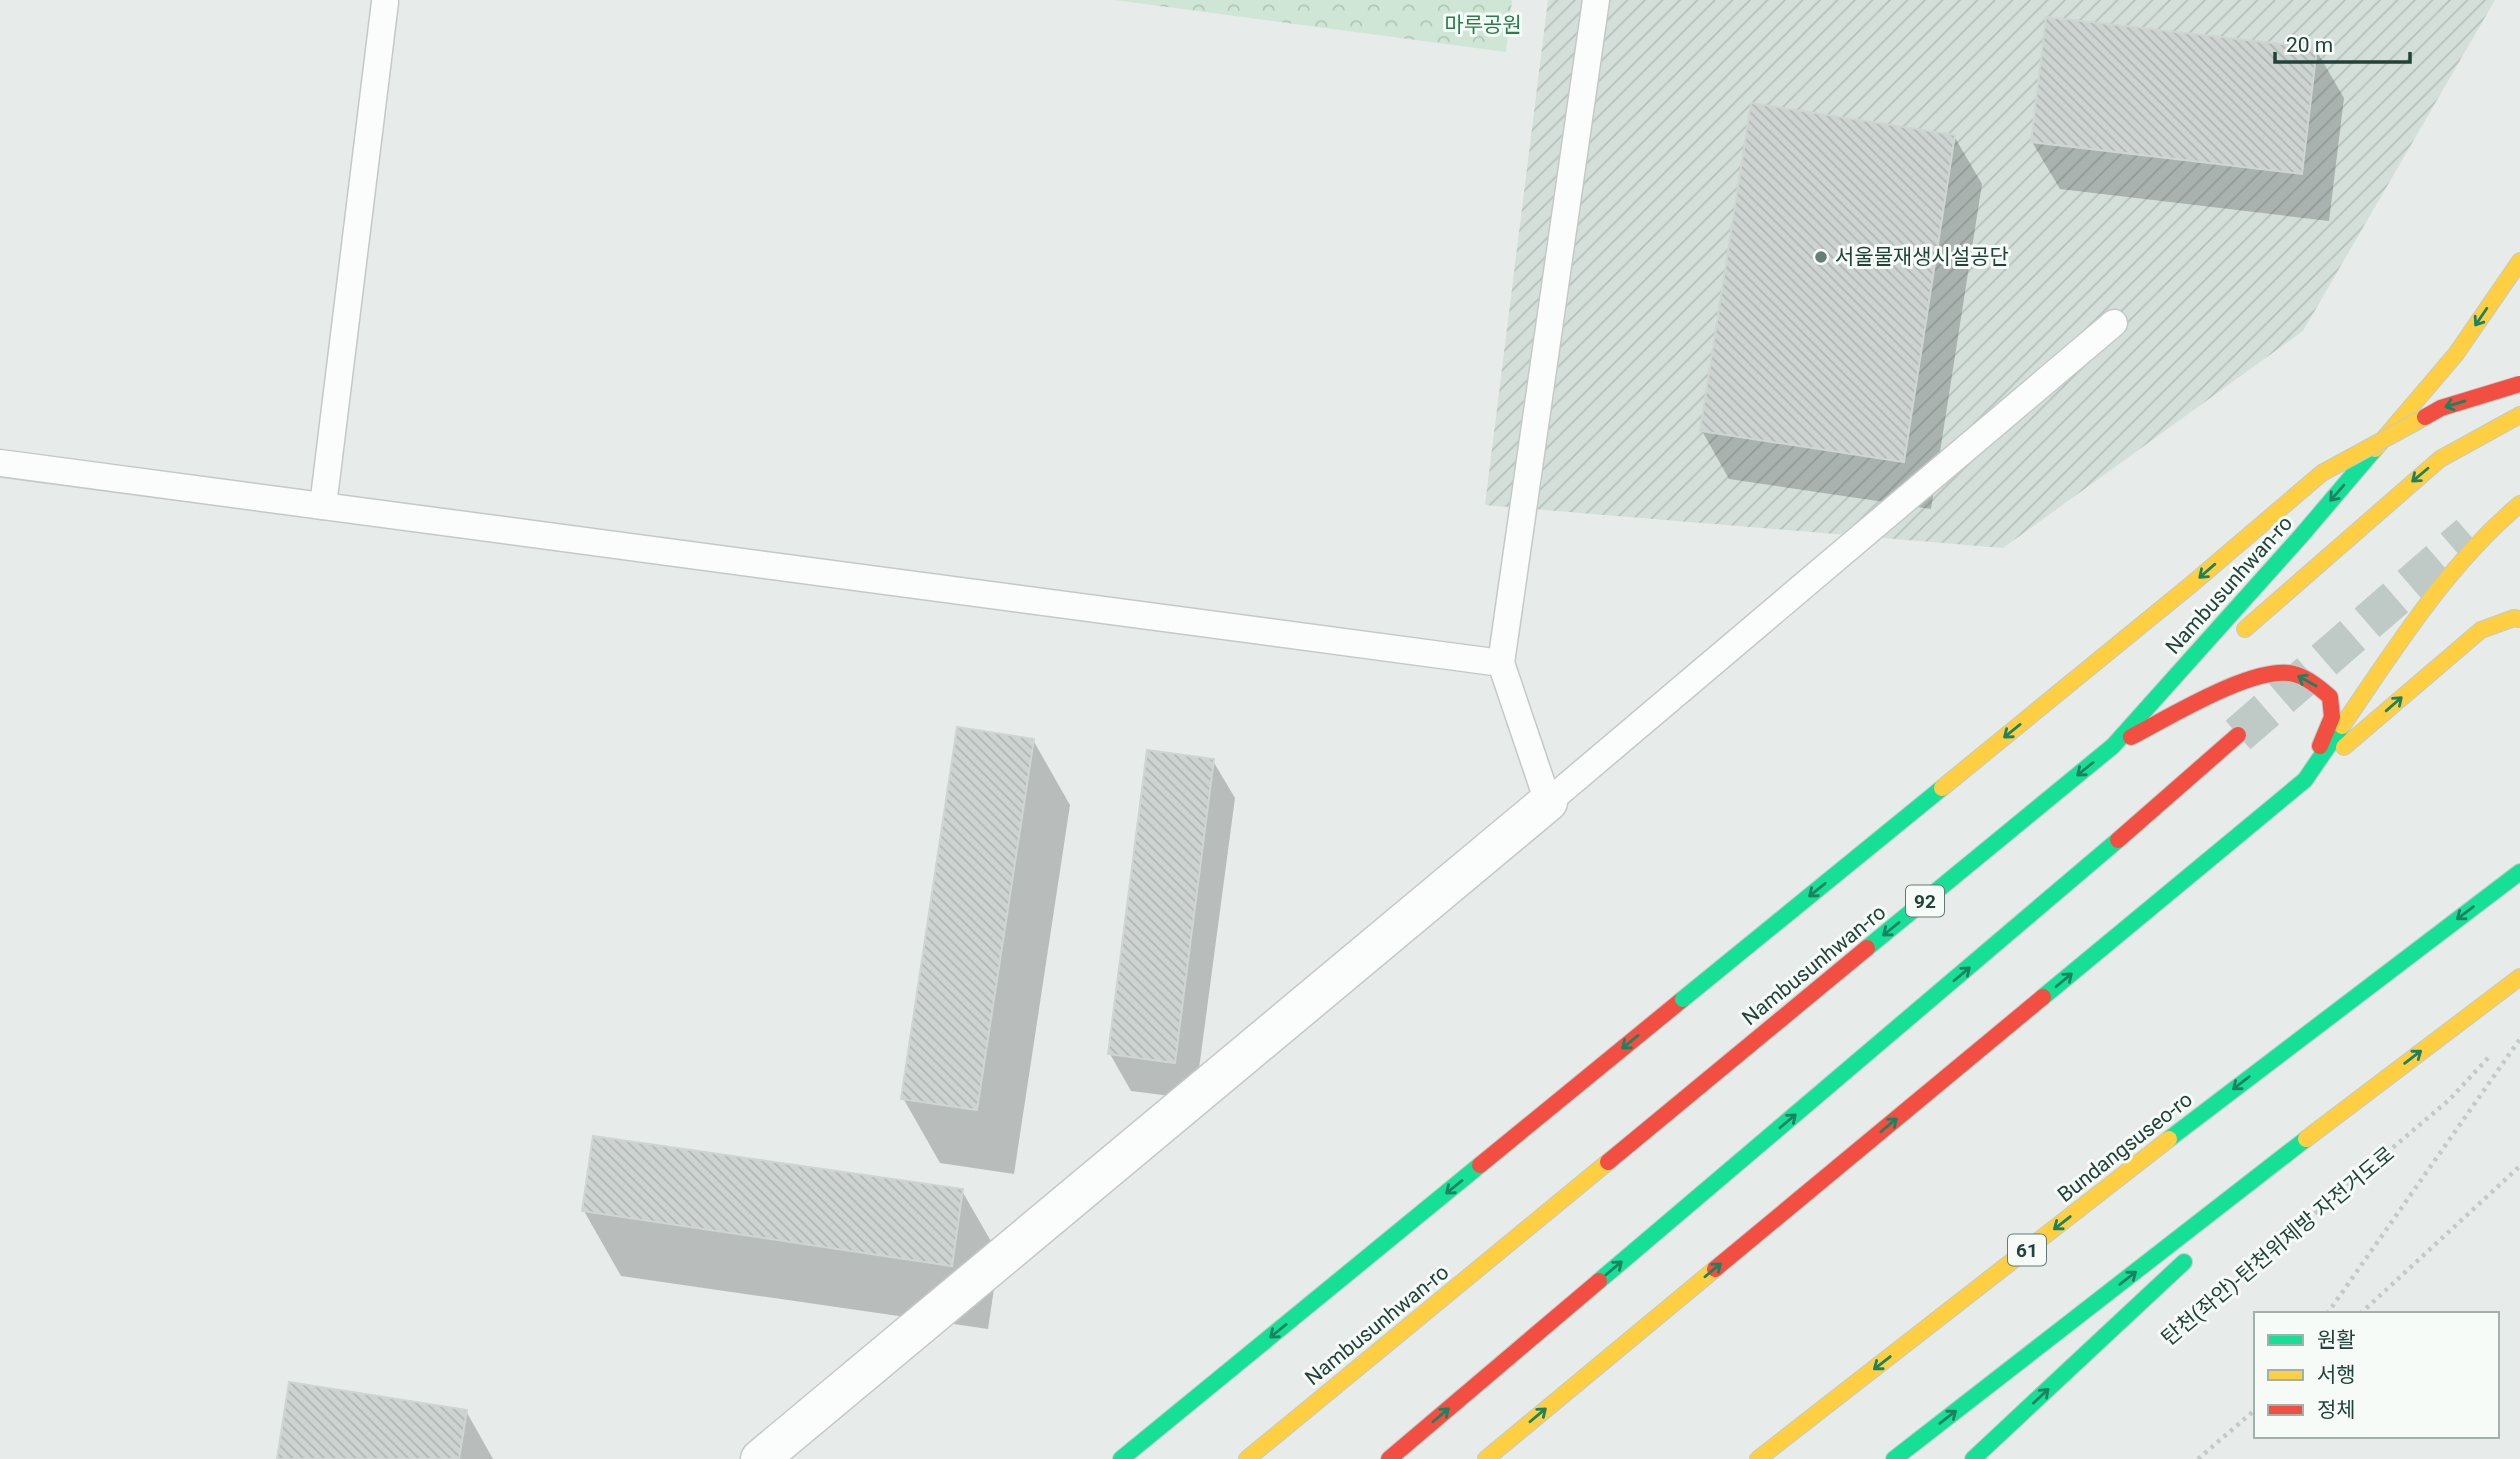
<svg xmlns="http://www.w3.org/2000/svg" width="2520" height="1459" font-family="Roboto,'Noto Sans KR',sans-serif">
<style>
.industrial{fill:url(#industrial-furrows)}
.park{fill:url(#park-crowns)}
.shadow{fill:#0003}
.building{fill:url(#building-back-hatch);stroke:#cfd5d3;stroke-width:2}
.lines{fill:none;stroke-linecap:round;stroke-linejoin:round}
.primary-tunnel{stroke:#bfcac7;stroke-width:38;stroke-dasharray:38 19;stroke-linecap:butt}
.lane-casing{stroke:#c4c9c7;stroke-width:29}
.street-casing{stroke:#c4c9c7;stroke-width:41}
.fast-casing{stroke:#c1cbc9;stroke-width:18}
.slow-casing{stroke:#c1cbc9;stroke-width:18}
.jam-casing{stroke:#c1cbc9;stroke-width:18}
.path{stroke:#c2cbc9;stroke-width:4.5;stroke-dasharray:3.5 5;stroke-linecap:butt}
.lane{stroke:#fbfcfc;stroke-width:26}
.street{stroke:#fbfcfc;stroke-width:38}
.fast{stroke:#16e098;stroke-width:16}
.slow{stroke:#ffcf43;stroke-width:16}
.jam{stroke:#f24e42;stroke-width:16}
.fast-bridge-casing{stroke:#c1cbc9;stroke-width:18;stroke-linecap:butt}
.slow-bridge-casing{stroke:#c1cbc9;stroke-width:18;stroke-linecap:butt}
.jam-bridge-casing{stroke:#c1cbc9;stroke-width:18;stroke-linecap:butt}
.fast-bridge{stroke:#16e098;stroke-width:16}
.slow-bridge{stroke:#ffcf43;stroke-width:16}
.jam-bridge{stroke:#f24e42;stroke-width:16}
.oneway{stroke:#1d8260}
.poi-dot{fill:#667e78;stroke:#f6fbf8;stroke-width:2.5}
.labels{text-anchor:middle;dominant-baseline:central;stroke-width:6;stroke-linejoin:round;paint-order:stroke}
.shield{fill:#f6fbf8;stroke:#617a73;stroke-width:2}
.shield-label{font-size:19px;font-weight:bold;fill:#21433a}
.park-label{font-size:21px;fill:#287e4a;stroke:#f6fbf8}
.poi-label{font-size:21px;fill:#21433a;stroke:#f6fbf8;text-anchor:start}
.street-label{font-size:21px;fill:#21433a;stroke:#f6fbf8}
</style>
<defs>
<pattern id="industrial-furrows" width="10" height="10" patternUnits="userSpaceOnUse" patternTransform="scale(1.75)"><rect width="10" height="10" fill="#d4dfda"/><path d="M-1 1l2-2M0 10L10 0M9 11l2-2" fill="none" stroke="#b6c1bc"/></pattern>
<pattern id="park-crowns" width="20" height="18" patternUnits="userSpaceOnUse" patternTransform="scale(1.75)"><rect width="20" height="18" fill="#cfe6d6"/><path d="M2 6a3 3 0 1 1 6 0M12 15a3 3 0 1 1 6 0" fill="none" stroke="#b1c6b8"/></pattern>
<pattern id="building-back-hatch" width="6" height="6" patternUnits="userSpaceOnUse" patternTransform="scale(1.75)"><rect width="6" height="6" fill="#cdd3d1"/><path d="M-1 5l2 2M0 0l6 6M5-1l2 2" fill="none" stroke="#b0b6b4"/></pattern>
</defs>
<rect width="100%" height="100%" fill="#e7ecea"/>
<polygon class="industrial" points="1548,0 2495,0 2303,331 2003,548 1485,505"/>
<polygon class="park" points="1114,0 1512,0 1506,52"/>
<g class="shadow">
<polygon points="2316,50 2344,98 2329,221 2060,189 2032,142"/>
<polygon points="1954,136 1982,184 1931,509 1729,479 1702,431"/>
<polygon points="1033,740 1070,805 1014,1174 940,1163 903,1098"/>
<polygon points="1213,761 1235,798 1195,1099 1131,1091 1110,1054"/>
<polygon points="962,1191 999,1255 988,1329 621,1276 584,1211"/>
<polygon points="466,1411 493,1459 279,1459"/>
</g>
<g class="building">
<polygon points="2046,17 2317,48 2302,174 2031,142"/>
<polygon points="1751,103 1955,135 1904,462 1700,431"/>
<polygon points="957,727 1034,739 977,1110 901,1099"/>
<polygon points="1147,750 1214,759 1175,1063 1108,1054"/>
<polygon points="593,1136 963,1189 952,1266 582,1211"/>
<polygon points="289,1382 467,1410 459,1459 277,1459"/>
</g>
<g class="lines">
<polyline class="primary-tunnel" points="2238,735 2469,534"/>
<defs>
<g id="lane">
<polyline points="0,463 1501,663 1596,0"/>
<polyline points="323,506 385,2"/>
<polyline points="1501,663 1548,802 2114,323"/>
</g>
<polyline id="street" points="760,1459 1548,802"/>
<g id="fast">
<polyline points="1867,948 2113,746 2301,536 2375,449"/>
<polyline points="2043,997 2305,780 2342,726"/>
<polyline points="2169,1139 2520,872"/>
<polyline points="1599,1281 2118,840"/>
<polyline points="1121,1459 1480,1165"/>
<polyline points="1894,1459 2306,1139"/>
<polyline points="1973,1459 2184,1262"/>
</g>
<g id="slow">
<polyline points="2375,449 2456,354 2520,261"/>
<polyline points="2245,629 2440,459 2520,415"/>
<path d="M2342 726C2395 649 2447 565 2520 504"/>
<polyline points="2344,747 2481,630 2514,618 2520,619"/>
<polyline points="2306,1139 2520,977"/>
<polyline points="1247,1459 1608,1162"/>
<polyline points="1486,1459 1715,1269"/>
<polyline points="1758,1459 2169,1139"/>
</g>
<g id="jam">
<path d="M2131 737C2168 718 2255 664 2294 674 2307 677 2320 688 2330 697L2332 717 2320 746"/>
<polyline points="2118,840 2238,735"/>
<polyline points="1608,1162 1867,948"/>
<polyline points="1480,1165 1683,999"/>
<polyline points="1715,1269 2043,997"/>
<polyline points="1389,1459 1599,1281"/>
</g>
</defs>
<use href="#lane" class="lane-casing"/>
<use href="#street" class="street-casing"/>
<use href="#fast" class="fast-casing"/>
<use href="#slow" class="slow-casing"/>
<use href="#jam" class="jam-casing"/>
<g class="path">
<polyline points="2327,1314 2520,1039"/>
<polyline points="2360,1314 2520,1166"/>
<polyline points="2179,1329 2449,1100 2488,1058"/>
<polyline points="2198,1459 2256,1409"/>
</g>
<use href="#lane" class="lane"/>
<use href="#street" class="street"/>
<use href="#fast" class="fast"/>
<use href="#slow" class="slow"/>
<use href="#jam" class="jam"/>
<defs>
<polyline id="fast-bridge" points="1683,999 1942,788"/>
<polyline id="slow-bridge" points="1942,788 2193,583 2322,473 2425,417"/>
<polyline id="jam-bridge" points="2425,417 2441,408 2520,384"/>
</defs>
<use href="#fast-bridge" class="fast-bridge-casing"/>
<use href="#slow-bridge" class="slow-bridge-casing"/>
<use href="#jam-bridge" class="jam-bridge-casing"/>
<use href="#fast-bridge" class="fast-bridge"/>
<use href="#slow-bridge" class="slow-bridge"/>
<use href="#jam-bridge" class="jam-bridge"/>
</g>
<defs><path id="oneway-shaft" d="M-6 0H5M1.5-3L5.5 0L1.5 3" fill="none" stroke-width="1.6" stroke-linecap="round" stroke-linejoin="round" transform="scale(1.75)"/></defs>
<g class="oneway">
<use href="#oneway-shaft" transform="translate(2481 317) rotate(124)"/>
<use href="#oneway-shaft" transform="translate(2455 404) rotate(163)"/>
<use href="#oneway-shaft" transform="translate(2420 475) rotate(140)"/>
<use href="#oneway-shaft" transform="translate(2337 493) rotate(131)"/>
<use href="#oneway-shaft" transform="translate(2207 571) rotate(139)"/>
<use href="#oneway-shaft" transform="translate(2307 681) rotate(-151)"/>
<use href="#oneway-shaft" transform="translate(2394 704) rotate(-41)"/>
<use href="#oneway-shaft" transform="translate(2012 731) rotate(141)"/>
<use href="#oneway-shaft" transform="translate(2085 769) rotate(141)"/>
<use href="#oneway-shaft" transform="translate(1817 890) rotate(141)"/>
<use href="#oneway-shaft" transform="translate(2465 913) rotate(143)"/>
<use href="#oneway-shaft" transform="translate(1891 929) rotate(141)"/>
<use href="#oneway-shaft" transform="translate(1962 974) rotate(-40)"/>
<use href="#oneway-shaft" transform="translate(2064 980) rotate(-40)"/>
<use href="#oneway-shaft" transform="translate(1630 1042) rotate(141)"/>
<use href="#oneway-shaft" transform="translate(2413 1057) rotate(-37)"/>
<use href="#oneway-shaft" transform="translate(2241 1083) rotate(142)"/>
<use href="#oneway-shaft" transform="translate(1788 1121) rotate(-40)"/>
<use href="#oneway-shaft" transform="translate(1889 1125) rotate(-40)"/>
<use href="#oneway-shaft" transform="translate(1454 1187) rotate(141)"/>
<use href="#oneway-shaft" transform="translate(2062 1223) rotate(142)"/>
<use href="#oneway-shaft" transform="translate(1614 1268) rotate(-40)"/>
<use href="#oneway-shaft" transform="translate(1713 1270) rotate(-40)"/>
<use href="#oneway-shaft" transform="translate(2128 1278) rotate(-38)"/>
<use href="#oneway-shaft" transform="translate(1278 1331) rotate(141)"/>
<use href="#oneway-shaft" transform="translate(1882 1363) rotate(142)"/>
<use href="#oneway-shaft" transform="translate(2041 1396) rotate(-43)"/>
<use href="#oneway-shaft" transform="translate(1441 1415) rotate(-40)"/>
<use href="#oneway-shaft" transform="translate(1538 1415) rotate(-40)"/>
<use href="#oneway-shaft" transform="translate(1948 1417) rotate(-38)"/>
</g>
<circle class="poi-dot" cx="1821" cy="257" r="7"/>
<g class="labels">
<g class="shield">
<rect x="1906" y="885.5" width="38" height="31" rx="5"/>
<rect x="2008" y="1234.5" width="38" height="31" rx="5"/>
</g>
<g class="shield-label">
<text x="1925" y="901">92</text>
<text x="2027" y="1250">61</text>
</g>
<g class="park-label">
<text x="1483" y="25">마루공원</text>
</g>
<g class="poi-label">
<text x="1835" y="257">서울물재생시설공단</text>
</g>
<g class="street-label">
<text transform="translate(2229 585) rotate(-48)">Nambusunhwan-ro</text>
<text transform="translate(1814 965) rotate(-39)">Nambusunhwan-ro</text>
<text transform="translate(2125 1147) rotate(-38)">Bundangsuseo-ro</text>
<text transform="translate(2278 1246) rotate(-40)">탄천(좌안)-탄천위제방 자전거도로</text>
<text transform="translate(1377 1325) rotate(-39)">Nambusunhwan-ro</text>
</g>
</g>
<rect x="2254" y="1312" width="245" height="126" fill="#f6fbf8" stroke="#a1b1ac" stroke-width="2"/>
<rect x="2268" y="1335" width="35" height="10" fill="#16e098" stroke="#a1b1ac" stroke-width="2"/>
<text x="2317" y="1347" font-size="21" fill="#21433a">원활</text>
<rect x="2268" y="1370" width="35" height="10" fill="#ffcf43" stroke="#a1b1ac" stroke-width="2"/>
<text x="2317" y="1382" font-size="21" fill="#21433a">서행</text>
<rect x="2268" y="1405" width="35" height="10" fill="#f24e42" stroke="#a1b1ac" stroke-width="2"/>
<text x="2317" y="1417" font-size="21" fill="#21433a">정체</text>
<path d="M2275 52v10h135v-10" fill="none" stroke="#21433a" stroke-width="3.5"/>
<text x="2286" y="52" font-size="21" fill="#21433a" stroke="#f6fbf8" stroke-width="5" paint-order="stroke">20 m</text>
</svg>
